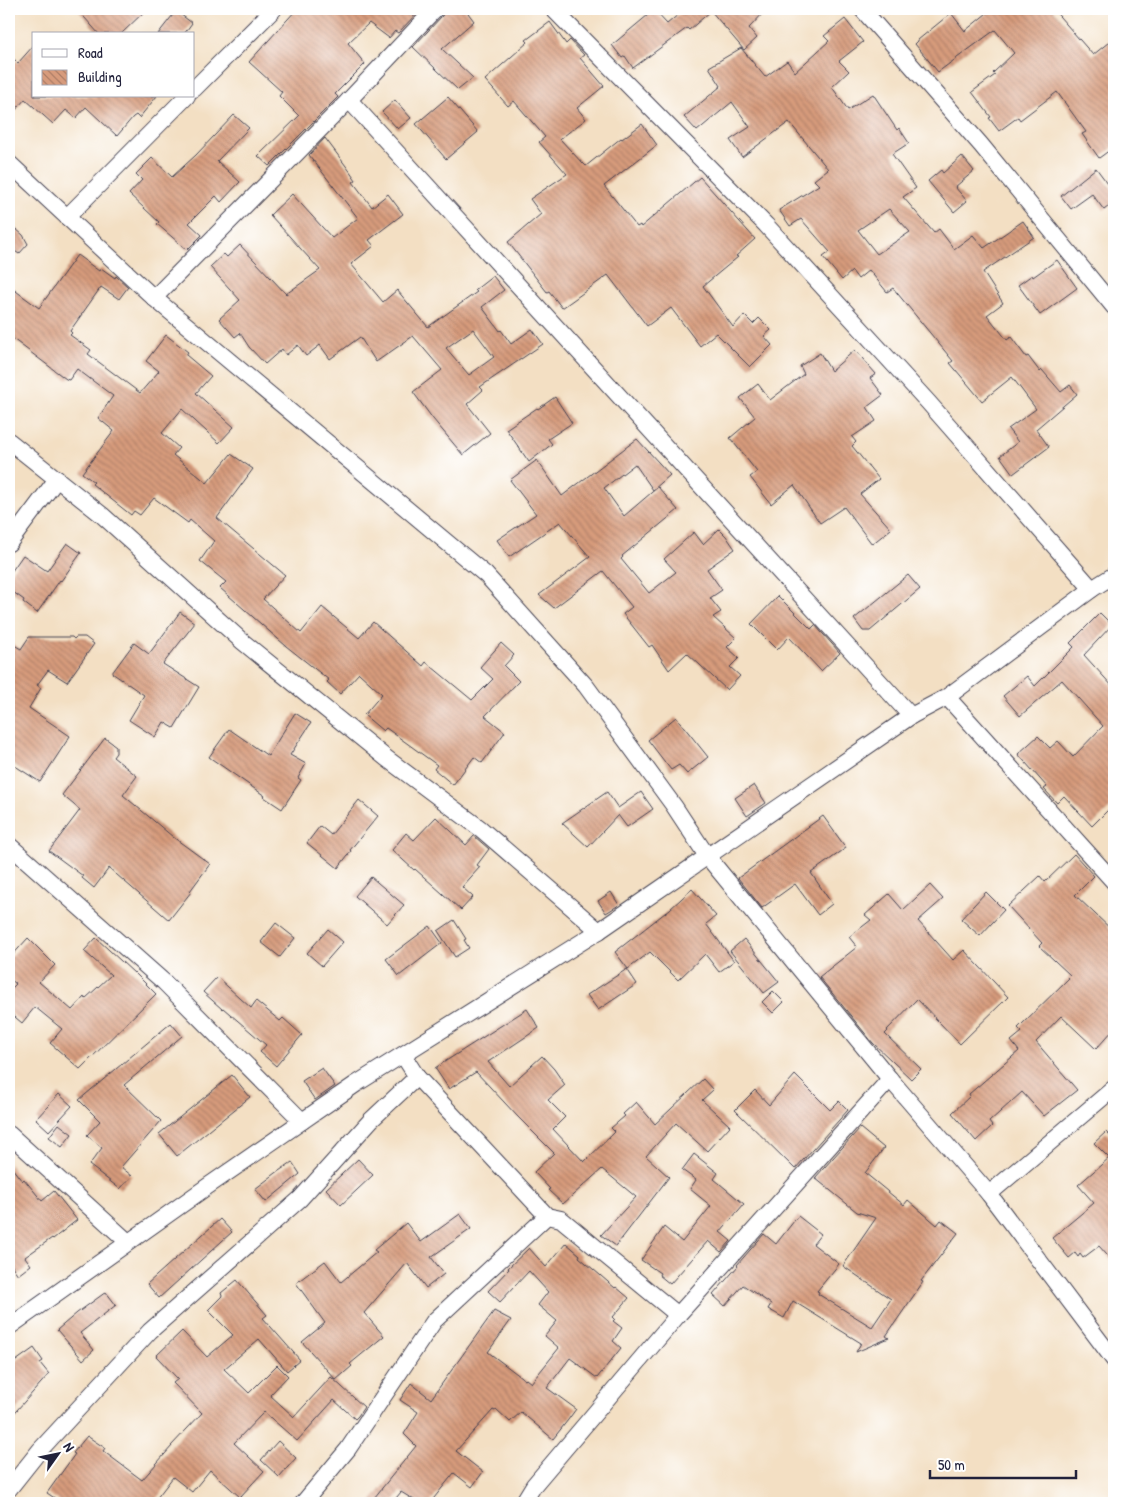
<svg xmlns="http://www.w3.org/2000/svg" width="1123" height="1512" font-family="'Patrick Hand',sans-serif">
<style>
.building{fill:url(#building-back-hatch);fill-rule:evenodd}
.lines{fill:none;stroke-linecap:round;stroke-linejoin:round}
.minor-casing{stroke:#413e4f;stroke-width:18}
.minor{stroke:#fff;stroke-width:16}
</style>
<defs>
<pattern id="building-back-hatch" width="6" height="6" patternUnits="userSpaceOnUse" patternTransform="scale(1.25)"><rect width="6" height="6" fill="#d79b7c"/><path d="M-1 5l2 2M0 0l6 6M5-1l2 2" fill="none" stroke="#ae7e67"/></pattern>
</defs>
<rect width="100%" height="100%" fill="#fff"/>
<filter id="ink" filterUnits="userSpaceOnUse"><feTurbulence type="fractalNoise" baseFrequency=".02" numOctaves="2"/><feDisplacementMap in="SourceGraphic" scale="10" xChannelSelector="R" yChannelSelector="G"/><feConvolveMatrix kernelMatrix="1 2 1 2 8 2 1 2 1" color-interpolation-filters="sRGB"/></filter>
<filter id="wash" filterUnits="userSpaceOnUse"><feTurbulence type="fractalNoise" baseFrequency=".0096" numOctaves="4" result="noise"/><feDisplacementMap in="SourceGraphic" scale="20" xChannelSelector="R" yChannelSelector="G"/><feGaussianBlur stdDeviation="1.12" result="paint"/><feColorMatrix in="noise" values="0 0 0 0 0 0 0 0 0 0 0 0 0 0 0 0 0 1.4 0 .05"/><feComposite in="paint" operator="in"/></filter>
<g filter="url(#wash)">
<rect width="100%" height="100%" fill="#f3dfc3"/>
<g id="blocks">
<g class="building">
<polygon points="77,9 147,9 121,34 99,34"/>
<polygon points="297,9 421,9 398,33 395,31 389,38 369,23 348,43 365,64 335,94 338,97 269,166 258,156 299,116 279,96 282,92 249,62"/>
<polygon points="445,9 465,9 474,21 442,49 473,78 458,90 413,47 442,16"/>
<polygon points="685,9 767,9 749,28 757,38 744,50 711,11 689,30 687,28 633,68 625,56 622,58 612,45 654,10 667,24"/>
<polygon points="992,9 1053,9 1093,55 1114,38 1114,147 1099,158 1082,134 1086,132 1057,92 1020,120 1018,117 999,131 989,118 991,117 972,92 995,75 993,73 1014,53 995,30 938,72 915,44 918,41 918,40 951,13 965,31"/>
<polygon points="176,11 192,23 184,34 158,34"/>
<path d="M845 19 863 42 839 61 849 71 832 87 848 110 873 94 897 130 899 128 909 143 892 154 916 188 903 197 934 233 939 229 954 249 973 235 984 248 1023 221 1034 237 983 272 1003 303 987 315 1007 340 1011 337 1026 357 1028 356 1040 372 1042 370 1061 392 1070 385 1077 394 1036 429 1049 447 1013 474 1000 456 1018 442 1008 429 1036 409 1012 377 982 401 950 363 953 361 893 288 887 292 869 270 858 279 852 271 842 280 823 257 830 252 801 219 790 226 779 210 819 185 814 180 828 169 789 122 742 157 730 140 750 127 732 102 697 131 684 117 721 86 709 67 741 48 765 77 787 61 795 72 829 41 824 36ZM889 209 910 232 877 254 858 230Z"/>
<polygon points="550,22 566,44 570,40 584,55 580,58 604,86 577,108 586,119 560,139 583,164 583,163 586,166 621,138 622,139 642,124 657,145 604,186 637,227 640,225 641,227 700,177 755,239 736,256 738,257 703,286 733,327 744,315 753,324 759,318 771,330 764,336 772,345 750,367 716,333 700,346 671,308 647,326 608,275 562,308 549,291 547,292 508,242 541,214 530,199 567,174 539,142 545,137 514,101 508,106 485,80 528,42 526,40"/>
<polygon points="34,45 34,96 157,96 139,118 136,115 133,117 117,136 86,107 76,118 66,110 53,124 25,99 9,118 9,54 18,63"/>
<polygon points="448,97 478,132 446,159 416,124"/>
<polygon points="395,100 411,118 398,129 382,112"/>
<polygon points="234,115 249,128 217,161 240,182 221,202 216,196 189,223 202,235 187,250 157,224 159,222 129,194 142,180 136,174 152,158 172,177 196,155"/>
<path d="M325 138 349 170 356 180 353 182 372 207 388 194 403 214 369 240 374 246 351 264 383 302 397 290 428 327 477 292 475 290 493 276 504 290 482 307 500 331 501 330 511 344 532 329 543 344 480 387 483 390 467 404 490 433 463 455 433 419 413 392 442 370 413 336 376 362 360 337 330 359 320 345 306 356 298 345 286 355 282 349 265 364 249 347 240 333 235 337 219 319 240 300 210 267 224 254 227 257 240 245 286 294 320 270 270 215 292 194 332 238 358 218 309 155ZM473 329 494 357 469 375 446 348Z"/>
<polygon points="962,156 974,171 955,187 967,201 954,212 928,181 941,170 943,173"/>
<polygon points="1096,168 1114,192 1114,202 1104,210 1092,194 1071,209 1061,196"/>
<polygon points="9,223 23,235 28,244 19,254 9,247"/>
<polygon points="77,255 99,271 101,268 115,278 116,276 128,287 119,299 101,287 70,331 72,333 70,335 91,350 88,354 140,393 159,371 146,361 166,335 188,352 186,355 211,376 196,393 234,427 219,443 182,409 162,433 179,448 173,455 207,483 231,454 253,469 217,518 285,575 263,599 301,633 322,607 359,638 373,622 423,666 426,662 472,700 493,679 480,667 501,643 514,655 504,666 519,681 485,716 505,732 482,763 474,757 453,785 434,769 437,765 386,728 383,731 364,715 382,694 359,673 340,694 327,682 329,680 286,646 220,588 226,582 200,561 214,541 190,520 188,523 154,498 140,515 134,511 131,515 92,484 94,482 82,473 114,431 98,418 113,396 77,369 69,380 66,379 9,336 9,286 39,308"/>
<polygon points="1057,260 1077,288 1040,315 1018,285 1032,275 1033,277"/>
<polygon points="855,350 876,374 870,378 883,395 867,407 876,421 852,437 856,442 852,446 879,479 860,494 891,529 872,544 844,507 820,523 794,485 771,504 750,477 757,472 730,438 755,417 740,398 758,384 770,400 804,374 800,366 820,353 831,371"/>
<polygon points="555,397 572,423 548,439 552,444 529,462 506,429 537,408 538,409"/>
<polygon points="637,439 670,475 653,490 635,464 604,488 624,516 658,487 678,510 622,556 623,557 621,559 649,593 676,572 664,559 694,532 703,544 719,529 726,536 735,549 707,569 722,590 710,598 721,612 713,617 736,638 727,647 739,658 730,667 740,676 727,690 687,653 669,670 652,645 649,647 623,614 632,607 603,571 554,608 539,595 590,557 560,522 509,557 497,540 536,514 510,480 537,460 562,496"/>
<polygon points="67,543 81,553 61,581 60,580 37,613 23,602 24,600 9,589 9,575 23,555 47,571"/>
<polygon points="908,575 920,589 870,631 863,631 854,619"/>
<polygon points="778,596 811,629 815,625 840,653 821,671 789,637 777,650 751,624"/>
<polygon points="180,612 195,623 163,664 199,687 174,728 164,722 155,737 129,720 144,695 112,673 134,643 149,654"/>
<polygon points="1100,613 1112,625 1084,655 1114,688 1114,804 1092,826 1064,796 1057,803 1044,789 1047,787 1018,754 1038,736 1050,748 1058,741 1073,757 1103,726 1062,680 1020,716 1003,696 1027,676 1035,686 1074,647 1070,643"/>
<polygon points="29,637 72,637 74,639 76,637 85,637 94,644 67,682 48,670 37,685 41,688 29,708 70,736 40,782 9,762 9,642 21,649"/>
<polygon points="295,713 311,723 290,755 306,764 298,778 301,780 282,809 264,797 265,796 209,757 229,729 268,756"/>
<polygon points="676,717 708,757 687,774 679,765 671,770 648,740"/>
<polygon points="105,738 116,746 116,753 113,757 137,776 123,795 173,837 210,864 190,891 191,892 169,920 109,868 94,888 82,878 83,876 49,851 80,810 62,795"/>
<polygon points="754,785 766,803 747,816 735,798"/>
<polygon points="607,792 618,808 641,792 653,809 627,827 618,815 588,847 562,823"/>
<polygon points="359,800 378,816 350,850 351,851 338,868 307,843 320,826 331,835"/>
<polygon points="823,816 846,848 811,873 832,904 818,915 795,884 762,908 738,878"/>
<polygon points="436,817 466,845 474,836 489,849 477,865 480,867 462,887 473,897 461,910 415,869 414,870 392,850 406,833 414,840"/>
<polygon points="1074,854 1094,876 1075,895 1114,932 1114,1029 1096,1049 1061,1016 1036,1042 1077,1090 1044,1116 1022,1092 989,1122 992,1126 976,1141 952,1113 970,1096 969,1094 1019,1051 1011,1041 1022,1032 1018,1028 1069,978 1068,977 1070,975 1039,946 1042,943 1008,906 1040,876 1045,882"/>
<polygon points="371,877 404,905 387,924 355,896"/>
<polygon points="930,885 943,899 918,921 953,960 964,950 1008,997 960,1044 917,999 887,1030 888,1031 885,1034 921,1069 911,1079 873,1043 819,977 857,947 849,937 871,920 865,915 889,894 903,910"/>
<polygon points="692,889 716,916 706,924 734,961 719,972 705,954 678,980 650,952 628,969 615,952 670,909"/>
<polygon points="611,892 619,905 606,913 598,901"/>
<polygon points="986,892 1004,910 980,936 961,919"/>
<polygon points="454,920 466,939 464,940 469,948 455,957 438,931"/>
<polygon points="276,923 295,938 280,957 261,942"/>
<polygon points="430,926 442,943 399,976 386,959"/>
<polygon points="328,929 343,942 322,966 307,953"/>
<polygon points="28,938 55,965 39,982 72,1010 84,997 85,999 111,975 84,951 96,938 134,973 134,972 156,994 80,1069 50,1043 62,1029 35,1007 22,1023 9,1012 9,991 16,984 9,978 9,959"/>
<polygon points="744,939 779,982 764,993 730,951"/>
<polygon points="627,969 637,984 598,1010 587,995"/>
<polygon points="217,977 251,1008 256,1001 280,1021 283,1018 302,1035 276,1066 260,1052 266,1045 223,1008 222,1009 203,992"/>
<polygon points="773,991 784,1002 773,1013 762,1002"/>
<polygon points="527,1009 539,1028 488,1062 509,1086 542,1056 554,1069 565,1085 548,1100 565,1117 553,1129 584,1162 615,1132 611,1128 625,1116 623,1114 636,1102 655,1124 703,1079 713,1090 702,1100 730,1126 707,1151 676,1123 646,1156 669,1177 616,1246 601,1235 636,1197 602,1169 563,1204 548,1190 550,1189 534,1172 554,1153 518,1117 476,1072 449,1089 435,1068"/>
<polygon points="171,1023 182,1036 124,1085 161,1121 121,1167 132,1176 120,1189 89,1165 102,1148 87,1135 100,1121 79,1100"/>
<polygon points="322,1068 335,1086 315,1100 302,1081"/>
<polygon points="232,1075 250,1097 177,1156 159,1134"/>
<polygon points="795,1075 830,1110 839,1101 848,1110 795,1169 735,1110 755,1090 769,1105"/>
<polygon points="59,1094 72,1106 49,1131 36,1119"/>
<polygon points="59,1124 72,1134 62,1147 49,1137"/>
<polygon points="860,1128 884,1148 865,1173 904,1205 908,1200 937,1225 941,1220 958,1233 921,1281 923,1282 886,1336 889,1338 856,1352 861,1343 793,1301 784,1318 768,1309 771,1304 743,1285 725,1306 713,1295 738,1266 737,1265 764,1234 776,1244 798,1216 821,1234 813,1244 839,1264 817,1291 819,1292 818,1294 872,1327 891,1299 843,1266 876,1218 857,1212 815,1178"/>
<polygon points="1106,1132 1114,1140 1114,1263 1099,1246 1083,1258 1080,1254 1078,1257 1075,1253 1069,1258 1052,1238 1094,1203 1078,1185 1109,1158 1094,1143"/>
<polygon points="694,1154 718,1173 714,1179 744,1204 720,1232 731,1241 721,1252 708,1241 670,1284 659,1275 660,1273 641,1260 664,1227 682,1242 711,1206 690,1189 696,1180 682,1170"/>
<polygon points="358,1159 373,1175 341,1205 326,1189"/>
<polygon points="292,1162 300,1174 266,1202 255,1189 276,1173"/>
<polygon points="9,1164 22,1181 24,1179 42,1201 54,1191 77,1220 53,1239 52,1238 25,1257 31,1265 18,1275 12,1266 9,1269"/>
<polygon points="460,1214 471,1229 431,1257 444,1274 426,1288 407,1263 364,1313 384,1336 350,1364 352,1366 336,1380 302,1342 325,1323 296,1283 325,1261 341,1282 377,1252 374,1250 406,1223 421,1242"/>
<polygon points="220,1219 232,1232 159,1298 147,1284"/>
<polygon points="566,1243 580,1255 579,1257 615,1288 616,1287 629,1298 613,1317 615,1319 613,1321 622,1328 613,1341 621,1348 597,1378 570,1358 547,1388 576,1409 568,1420 553,1439 521,1412 510,1422 496,1409 495,1411 493,1410 456,1451 483,1472 472,1487 454,1473 430,1503 419,1503 401,1492 392,1503 370,1503 416,1446 404,1434 418,1412 400,1400 411,1383 431,1399 494,1311 511,1320 488,1352 525,1380 526,1379 531,1383 559,1348 545,1336 557,1321 538,1305 548,1292 529,1271 500,1302 488,1291 509,1269 508,1268 529,1248 546,1267"/>
<polygon points="237,1280 267,1315 263,1318 300,1360 287,1371 259,1339 224,1369 249,1393 277,1365 288,1376 270,1395 294,1417 331,1377 364,1407 358,1416 355,1419 334,1400 297,1441 264,1412 234,1443 264,1471 240,1497 210,1470 192,1492 173,1477 153,1503 62,1503 47,1493 75,1454 73,1453 87,1436 105,1448 103,1451 142,1480 172,1446 171,1446 202,1413 173,1383 178,1379 156,1356 182,1331 207,1357 233,1335 208,1310 222,1296 221,1293"/>
<polygon points="106,1292 116,1305 80,1333 94,1350 83,1360 57,1330 77,1313"/>
<polygon points="34,1348 43,1361 40,1363 49,1374 9,1419 9,1366"/>
<polygon points="278,1441 296,1458 279,1477 261,1460"/>
</g>
</g>
</g>
<g filter="url(#ink)">
<use href="#blocks" fill-opacity="0" stroke="#413e4f" stroke-width="1"/>
<g class="lines">
<defs>
<g id="minor">
<polyline points="553,9 766,225 928,402 1092,589"/>
<polyline points="862,9 981,145 1114,307"/>
<polyline points="194,89 274,9"/>
<polyline points="349,100 911,716"/>
<polyline points="9,163 154,298 486,575 586,686 674,806 707,856 890,1079 989,1194 1114,1360"/>
<polyline points="67,217 187,96"/>
<polyline points="154,298 349,100 435,9"/>
<polyline points="9,441 102,515 243,642 386,758 481,829 599,931"/>
<polyline points="9,543 57,479"/>
<polyline points="947,697 1114,882"/>
<polyline points="9,845 164,982 302,1121"/>
<polyline points="403,1055 417,1077 547,1216 561,1219 678,1315"/>
<polyline points="9,1134 128,1242"/>
<polyline points="989,1194 1114,1088"/>
<polyline points="9,1327 208,1186 356,1084 599,931 911,716 947,697 1092,589 1114,575"/>
<polyline points="9,1489 40,1450 150,1331 300,1199 371,1120 417,1077"/>
<polyline points="303,1503 348,1449 434,1321 547,1216"/>
<polyline points="523,1503 534,1485 678,1315 890,1079"/>
</g>
</defs>
<use href="#minor" class="minor-casing"/>
<use href="#minor" class="minor"/>
</g>
</g>
<rect width="1123" height="1512" fill="none" stroke="#fff" stroke-width="30"/>
<rect x="32" y="32" width="162" height="65" fill="#ffffff" stroke="#a7a7b1"/>
<rect x="42" y="49" width="25" height="8" fill="#ffffff" stroke="#a7a7b1"/>
<text x="78" y="58" font-size="15" fill="#22223b">Road</text>
<rect x="42" y="70" width="25" height="15" fill="url(#building-back-hatch)" stroke="#a7a7b1"/>
<text x="78" y="82" font-size="15" fill="#22223b">Building</text>
<g transform="translate(58 1454) rotate(57)" stroke="#ffffff" stroke-width="4" paint-order="stroke">
<path d="M0-4L9 19L0 12L-9 19Z" fill="#22223b"/>
<text y="-8" font-size="14" font-weight="bold" text-anchor="middle" fill="#22223b">N</text>
</g>
<path d="M930 1470v8h146v-8" fill="none" stroke="#22223b" stroke-width="2.5"/>
<text x="938" y="1470" font-size="15" fill="#22223b" stroke="#ffffff" stroke-width="4" paint-order="stroke">50 m</text>
</svg>
